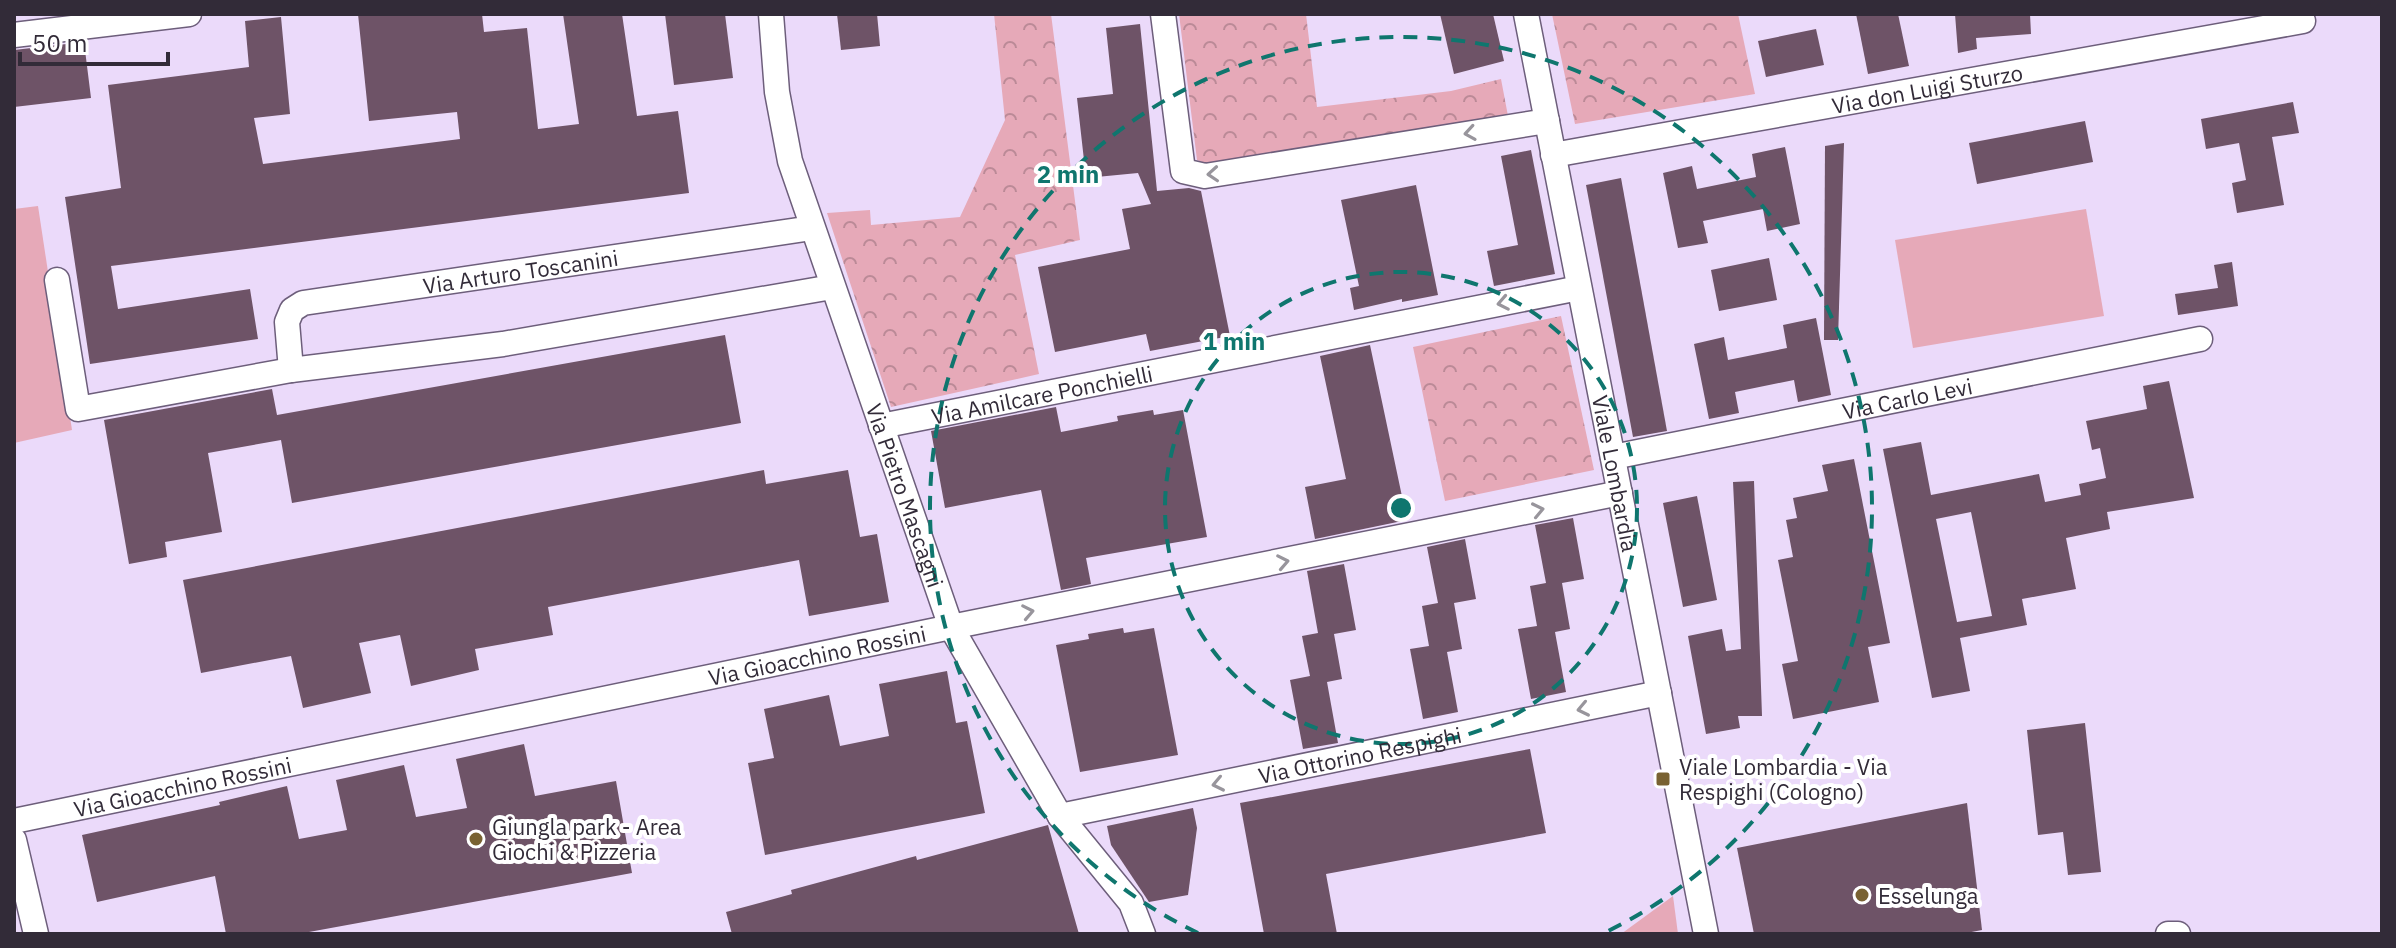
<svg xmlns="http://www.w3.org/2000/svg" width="2396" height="948" font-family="'IBM Plex Sans',sans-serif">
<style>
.grass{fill:#e6a9b8}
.park{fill:url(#park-crowns)}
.building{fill:#6e5367;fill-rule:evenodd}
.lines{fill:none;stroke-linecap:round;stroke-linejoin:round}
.minor-casing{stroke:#6d5e7b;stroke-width:27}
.minor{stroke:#fff;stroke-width:24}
.oneway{stroke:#98959c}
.ring{fill:none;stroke:#0f766e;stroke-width:4;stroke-dasharray:14 10}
.poi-dot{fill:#796232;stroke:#fff;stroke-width:3}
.labels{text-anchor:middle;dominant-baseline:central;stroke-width:8;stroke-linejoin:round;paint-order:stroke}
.street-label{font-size:22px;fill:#322b38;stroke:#fff}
.poi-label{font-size:22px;fill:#322b38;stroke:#fff;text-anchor:start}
.centre{fill:#0f766e;stroke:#fff;stroke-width:4}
.ring-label{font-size:24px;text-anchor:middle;font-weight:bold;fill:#0f766e;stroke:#fff;stroke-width:8;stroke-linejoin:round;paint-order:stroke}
</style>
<defs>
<pattern id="park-crowns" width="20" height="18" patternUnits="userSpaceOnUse" patternTransform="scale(2)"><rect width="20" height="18" fill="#e6a9b8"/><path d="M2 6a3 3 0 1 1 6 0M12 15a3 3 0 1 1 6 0" fill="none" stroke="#bb8a97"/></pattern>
</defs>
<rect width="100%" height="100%" fill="#ebdafa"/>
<g class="grass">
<polygon points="38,206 72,430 14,443 14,209"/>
<polygon points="2086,209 2104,316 1913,348 1895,240"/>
<polygon points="1673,896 1678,934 1621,934"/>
</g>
<g class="park">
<polygon points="994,14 1051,14 1080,240 1015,255 1039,374 891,407 827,213 870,210 871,225 960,217 1005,120"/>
<polygon points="1179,14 1306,14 1317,107 1451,91 1501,79 1508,116 1219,169 1197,160"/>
<polygon points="1552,14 1738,14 1755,94 1575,124"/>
<polygon points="1561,316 1594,470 1445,501 1413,347"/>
</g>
<g class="building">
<polygon points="358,14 482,14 484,32 527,28 538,129 579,124 563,14 622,14 637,116 678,111 689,193 111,266 118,309 250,289 258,339 90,364 65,197 121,188 108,85 249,67 245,21 281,17 290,114 254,118 263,164 460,139 457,112 369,121"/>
<polygon points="665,14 725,14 733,78 674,85"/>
<polygon points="837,14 877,14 880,46 841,50"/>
<polygon points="1440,14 1493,14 1504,61 1454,74"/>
<polygon points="1856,14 1898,14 1909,66 1868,74"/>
<polygon points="1955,14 2030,14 2031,34 1976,38 1977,49 1958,53"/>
<polygon points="1140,24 1157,191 1189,188 1201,191 1230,336 1150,351 1146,334 1055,352 1038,267 1130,249 1122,209 1151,204 1138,173 1086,178 1077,98 1113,94 1106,28"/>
<polygon points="1816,29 1824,65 1766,77 1758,41"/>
<polygon points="84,42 91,98 14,107 14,50"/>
<polygon points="2293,102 2299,133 2272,137 2284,205 2237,213 2232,183 2246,180 2239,143 2206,149 2201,119"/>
<polygon points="2085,121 2093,162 1977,184 1969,143"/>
<polygon points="1844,143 1838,340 1824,340 1825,146"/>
<polygon points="1785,147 1800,224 1767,231 1763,209 1703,221 1708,243 1678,248 1663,173 1692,166 1697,189 1756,177 1752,154"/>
<polygon points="1531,150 1555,274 1494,286 1487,251 1518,245 1501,156"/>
<polygon points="1621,178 1667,431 1633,437 1586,185"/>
<polygon points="1416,185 1438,295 1402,302 1402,299 1354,310 1350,288 1359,286 1341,200"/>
<polygon points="1769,258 1777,300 1719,311 1711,270"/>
<polygon points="2232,262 2238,306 2178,315 2175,294 2218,288 2214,265"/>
<polygon points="1816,318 1831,395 1798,402 1794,380 1735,392 1739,413 1709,419 1694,344 1724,337 1728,360 1787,348 1783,325"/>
<polygon points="725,335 741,423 292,503 281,440 208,453 222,532 165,542 167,557 129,564 104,420 272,389 277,415"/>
<polygon points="1370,345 1407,520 1315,539 1305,487 1346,479 1320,356"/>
<path d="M2169 381 2194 498 2107 512 2110 529 2066 538 2076 589 2022 599 2027 625 1960 638 1970 691 1932 698 1883 449 1921 442 1931 495 2039 474 2045 502 2081 495 2079 484 2106 478 2100 448 2092 450 2086 421 2147 409 2143 386ZM1971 512 1992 616 1957 622 1936 519Z"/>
<polygon points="1056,407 1061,432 1118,421 1117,416 1153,410 1154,415 1183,410 1207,537 1086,558 1091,584 1061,590 1041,490 945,508 931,431"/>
<polygon points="1854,459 1890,643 1868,647 1879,702 1793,719 1782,664 1798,661 1778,560 1793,557 1786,520 1797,518 1793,498 1828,491 1822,465"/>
<polygon points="764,470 766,484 848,470 860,537 877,534 889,602 809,616 799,560 548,607 553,635 475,649 479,670 411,686 400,635 359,643 371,693 303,708 291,656 201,673 183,580"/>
<polygon points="1754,481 1762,716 1738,716 1740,728 1706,734 1688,636 1722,629 1726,651 1741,649 1733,482"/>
<polygon points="1697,496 1717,600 1683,607 1663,503"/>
<polygon points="1573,518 1584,579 1562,583 1570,629 1555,632 1566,692 1531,699 1518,629 1537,626 1530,586 1546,583 1535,525"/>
<polygon points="1465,539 1476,599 1454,603 1462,649 1447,652 1458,712 1423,719 1410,649 1429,646 1422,606 1438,603 1427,547"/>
<polygon points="1344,564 1356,630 1334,634 1342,679 1327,682 1338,743 1303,749 1290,680 1310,676 1302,636 1318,633 1307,571"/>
<polygon points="1123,628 1124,633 1154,628 1178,755 1080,772 1056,645 1089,639 1088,634"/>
<polygon points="947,671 956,723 967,721 985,813 765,855 748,763 774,758 764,709 829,695 840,746 889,736 879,684"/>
<polygon points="2085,723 2101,872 2068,875 2063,832 2038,835 2027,730"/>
<polygon points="524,744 535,796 616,781 632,873 298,934 226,934 215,876 97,902 82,835 220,805 219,802 287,786 299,839 347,830 336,780 404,765 416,817 467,808 456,759"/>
<polygon points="1530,749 1546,833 1326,874 1337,934 1264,934 1240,803"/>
<polygon points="1967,803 1982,930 1961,934 1754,934 1737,848"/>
<polygon points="1193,808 1197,828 1188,895 1149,902 1111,845 1107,826"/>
<polygon points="1048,825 1079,934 732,934 726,912 792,894 791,890 916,856 917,860"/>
</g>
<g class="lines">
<defs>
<g id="minor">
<path id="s1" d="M771 14 777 92 790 161 951 627 1060 816 1131 903 1143 934"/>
<polyline points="1163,14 1183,171 1205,176 1547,121"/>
<path id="s2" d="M1526 14 1706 934"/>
<polyline points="14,35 189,14"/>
<path id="s3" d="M1553 155 2303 21"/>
<polyline points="57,280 78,409 291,370 503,344 832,287"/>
<path id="s4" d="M291 370 287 322 292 310 303 303 812 228"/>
<path id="s5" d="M881 426 1579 288"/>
<path id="s6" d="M1613 457 2200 339"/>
<path id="s7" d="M1060 816 1659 693"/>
<path id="s8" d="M14 821 951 627 1620 493"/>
<polyline points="14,840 36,934"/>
<polyline points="2168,934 2178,934"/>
</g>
</defs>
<use href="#minor" class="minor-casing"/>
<use href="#minor" class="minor"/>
</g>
<defs><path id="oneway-chevron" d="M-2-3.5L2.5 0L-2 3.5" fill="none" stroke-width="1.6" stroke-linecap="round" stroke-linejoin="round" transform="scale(2)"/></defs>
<g class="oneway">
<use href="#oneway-chevron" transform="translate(1470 133) rotate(171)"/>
<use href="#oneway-chevron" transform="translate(1213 174) rotate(176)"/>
<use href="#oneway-chevron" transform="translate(1503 303) rotate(169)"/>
<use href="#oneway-chevron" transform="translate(1538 510) rotate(-12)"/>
<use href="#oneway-chevron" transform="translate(1283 562) rotate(-11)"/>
<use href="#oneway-chevron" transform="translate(1028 612) rotate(-11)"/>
<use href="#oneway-chevron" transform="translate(1583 709) rotate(168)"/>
<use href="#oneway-chevron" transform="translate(1218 784) rotate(168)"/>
</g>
<g class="ring">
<circle cx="1401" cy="508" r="236"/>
<path d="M1198 933A471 471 0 1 1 1604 933"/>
</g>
<g class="poi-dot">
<rect x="1655" y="771" width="16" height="16" rx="4"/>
<circle cx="476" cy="839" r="8"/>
<circle cx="1862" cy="895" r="8"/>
</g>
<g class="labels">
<g class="street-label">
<text stroke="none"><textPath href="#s3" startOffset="380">Via don Luigi Sturzo</textPath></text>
<text stroke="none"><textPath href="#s4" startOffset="294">Via Arturo Toscanini</textPath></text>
<text stroke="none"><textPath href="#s5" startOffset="164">Via Amilcare Ponchielli</textPath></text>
<text stroke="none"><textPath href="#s6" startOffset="300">Via Carlo Levi</textPath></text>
<text stroke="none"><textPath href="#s2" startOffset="468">Viale Lombardia</textPath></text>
<text stroke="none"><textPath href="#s1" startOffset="502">Via Pietro Mascagni</textPath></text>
<text stroke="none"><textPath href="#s8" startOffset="820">Via Gioacchino Rossini</textPath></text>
<text stroke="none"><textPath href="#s7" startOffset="306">Via Ottorino Respighi</textPath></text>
<text stroke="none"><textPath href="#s8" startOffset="172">Via Gioacchino Rossini</textPath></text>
</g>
<g class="poi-label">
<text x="1679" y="766">Viale Lombardia - Via<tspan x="1679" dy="25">Respighi (Cologno)</tspan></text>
<text x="492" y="826">Giungla park - Area<tspan x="492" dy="25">Giochi &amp; Pizzeria</tspan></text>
<text x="1878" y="895">Esselunga</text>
</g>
</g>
<circle cx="1401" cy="508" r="12" class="centre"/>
<g class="ring-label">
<text x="1068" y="183">2 min</text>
<text x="1234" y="350">1 min</text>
</g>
<rect width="2396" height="948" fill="none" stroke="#322b38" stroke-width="32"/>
<path d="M20 52v12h148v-12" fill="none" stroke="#322b38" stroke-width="4"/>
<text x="32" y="52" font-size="24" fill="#322b38" stroke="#ffffff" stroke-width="6" paint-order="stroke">50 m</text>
</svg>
